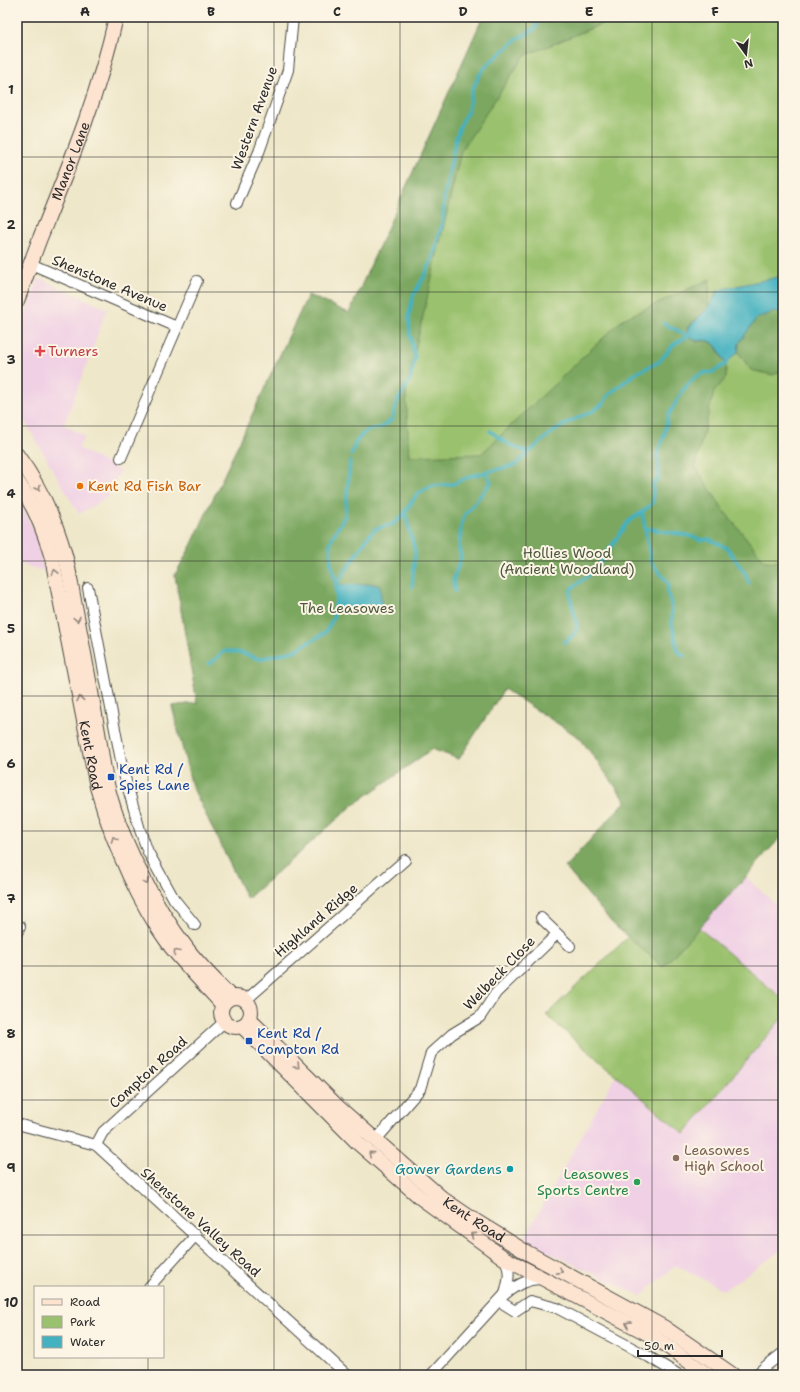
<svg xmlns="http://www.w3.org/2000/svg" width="800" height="1392" font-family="'Shantell Sans',sans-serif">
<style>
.built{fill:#f0d0e5}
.green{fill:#9ac16d;stroke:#62764c}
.forest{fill:#7ba760;stroke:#536946;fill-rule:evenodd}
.water{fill:#43b1c0;stroke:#376e76}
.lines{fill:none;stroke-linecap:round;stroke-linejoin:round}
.stream{stroke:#43b1c0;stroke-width:3.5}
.minor-casing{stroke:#484743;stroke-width:12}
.secondary-casing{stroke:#484743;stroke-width:16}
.minor{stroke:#fff;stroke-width:10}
.secondary{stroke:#fde4d1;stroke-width:14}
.oneway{stroke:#94887e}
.grid{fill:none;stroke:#2b2b2b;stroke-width:1;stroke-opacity:0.55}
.health-dot{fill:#e0444e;stroke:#fcf5e5;stroke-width:1.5}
.food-dot{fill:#e8710a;stroke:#fcf5e5;stroke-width:1.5}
.transit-dot{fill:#1a4fb4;stroke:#fcf5e5;stroke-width:1.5}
.education-dot{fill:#8d6e63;stroke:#fcf5e5;stroke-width:1.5}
.culture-dot{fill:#0f9aa8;stroke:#fcf5e5;stroke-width:1.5}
.leisure-dot{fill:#2e9e5b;stroke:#fcf5e5;stroke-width:1.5}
.labels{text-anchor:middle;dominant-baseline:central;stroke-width:4;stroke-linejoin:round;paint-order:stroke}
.street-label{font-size:14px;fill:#2b2b2b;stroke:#fcf5e5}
.health-label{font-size:14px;fill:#be3a42;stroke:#fcf5e5;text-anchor:start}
.food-label{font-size:14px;fill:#c56008;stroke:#fcf5e5;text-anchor:start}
.park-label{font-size:14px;fill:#4c583f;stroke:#fcf5e5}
.transit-label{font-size:14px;fill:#164399;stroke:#fcf5e5;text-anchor:start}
.education-label{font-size:14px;fill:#785e54;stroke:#fcf5e5;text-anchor:start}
.culture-label{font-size:14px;fill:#0d838f;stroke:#fcf5e5;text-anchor:end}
.leisure-label{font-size:14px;fill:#27864d;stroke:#fcf5e5;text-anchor:end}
.neatline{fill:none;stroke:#2b2b2b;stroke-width:1.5}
.grid-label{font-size:13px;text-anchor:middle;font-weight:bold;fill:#2b2b2b}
</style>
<rect width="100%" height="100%" fill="#fcf5e5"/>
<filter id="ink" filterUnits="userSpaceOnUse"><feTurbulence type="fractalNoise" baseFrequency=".025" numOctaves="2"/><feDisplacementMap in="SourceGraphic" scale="8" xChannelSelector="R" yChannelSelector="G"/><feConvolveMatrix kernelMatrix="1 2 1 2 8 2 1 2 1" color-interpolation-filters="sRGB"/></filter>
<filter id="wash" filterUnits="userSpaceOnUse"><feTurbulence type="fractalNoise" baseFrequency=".012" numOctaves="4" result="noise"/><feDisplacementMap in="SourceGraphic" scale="16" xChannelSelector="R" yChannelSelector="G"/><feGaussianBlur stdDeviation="0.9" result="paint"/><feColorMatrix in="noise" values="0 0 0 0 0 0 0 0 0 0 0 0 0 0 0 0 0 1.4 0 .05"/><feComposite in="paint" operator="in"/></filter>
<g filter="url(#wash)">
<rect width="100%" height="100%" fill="#eee7c9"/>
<g class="built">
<polygon points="39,278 107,309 64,425 85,436 78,448 120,471 108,497 79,514 17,408 17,336"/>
<polygon points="17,499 21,504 34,531 44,571 17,563"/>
<polygon points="746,877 783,911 783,1249 724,1290 676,1265 641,1296 523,1240 616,1075 546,1015 663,967"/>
</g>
<polygon class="green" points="483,17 783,17 783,834 746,877 699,928 783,999 783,1017 684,1134 546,1015 628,937 613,924 565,867 626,801 580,738 504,689 459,759 432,749 353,805 247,899 192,786 172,706 197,703 175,575 191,546 308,295 349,313"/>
<g class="forest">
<path d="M483 17H619L524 56 461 151 406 390 409 456 481 454 623 319 710 279 708 308 687 328 695 341H709L715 345 726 364V378L714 392 695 466 725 512 765 561 783 562V834L746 877 663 967 613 924 565 867 626 801 580 738 504 689 459 759 432 749 353 805 247 899 192 786 172 706 197 703 175 575 191 546 308 295 349 313ZM336 585 377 612H366L336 599Z"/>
<polygon points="783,311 783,370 773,375 751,370 738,352 739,343 757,318 774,312"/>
</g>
<g class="water">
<path d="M783 276V311L774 312 757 318 739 343 738 352 726 364C722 357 717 343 709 341 698 338 700 345 688 336L687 329 708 308 718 290Z"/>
<polygon points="373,584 380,586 382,608 377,612 344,612 334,611 336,599 336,585"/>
</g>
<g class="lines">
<g class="stream">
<polyline points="663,323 688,336"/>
<path d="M490 431C504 441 513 449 530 452"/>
<polyline points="351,455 356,442 362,435 368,430 380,428 392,420 397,402 410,380 415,358 410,334 409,315 413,296 424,277 433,257 443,220 444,197 456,138 460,126 468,110 472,90 480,74 488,64 516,40 536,28 538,17"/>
<polyline points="405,512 415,552 412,587"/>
<polyline points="646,528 690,536 702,540 709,539 727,548 745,573 749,583"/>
<polyline points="336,585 331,563 330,544 333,536 345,516 350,462"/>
<polyline points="455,591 453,581 461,557 459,549 461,525 465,514 473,505 491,482 486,472"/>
<path d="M564 642C568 639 574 636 576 631 580 618 567 602 571 589L595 570 628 522 642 512"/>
<polyline points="684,656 678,651 672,624 672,608 667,591 669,584 651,562 642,512 653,503 653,484 658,479 659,463 657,456 664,435 668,416 683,390 695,377 704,373 713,372 726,364"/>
<polyline points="209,664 217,658 222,653 226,651 242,653 259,659 294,651 325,633 333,619 336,599 336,585 368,537 375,529 393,524 402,517 417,494 432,486 453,484 471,476 515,465 550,434 569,422 593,411 603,404 608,396 622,384 636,373 659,362 673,345 688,336"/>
</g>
</g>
</g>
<g filter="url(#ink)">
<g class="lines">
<defs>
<g id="minor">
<polyline points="237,203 259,152 288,70 293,17"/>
<polyline points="31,264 177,327"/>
<polyline points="121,458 197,281"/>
<polyline points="88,588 123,771 140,830 148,852 174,899 195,925"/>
<polyline points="541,918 570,946"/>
<polyline points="17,933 20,926"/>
<polyline points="246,1000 405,860"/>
<polyline points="17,1124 96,1145 347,1375"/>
<polyline points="375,1141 420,1089 431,1053 452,1034 480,1017 496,993 557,934"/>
<polyline points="96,1145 103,1132 224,1022"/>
<path d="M504 1258C511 1270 509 1280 505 1294"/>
<polyline points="149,1287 196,1235"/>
<polyline points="499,1301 515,1311 530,1301 557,1308 649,1357 679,1375"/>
<path d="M431 1375 505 1294C518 1284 527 1279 543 1279"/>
<polyline points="756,1375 766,1366 783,1353"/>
</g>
<g id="secondary">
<path id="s1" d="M17 301C25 280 32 259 40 238 69 166 99 94 116 17"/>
<path d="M17 455C39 485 55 519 65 555 70 573 72 593 76 611 83 648 90 684 96 721 100 741 102 761 106 780 118 835 154 906 188 950 201 967 217 982 231 997"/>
<path id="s2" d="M17 481C35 507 43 528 52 558L97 787C113 843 136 899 171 947 187 967 205 985 222 1004"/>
<circle cx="236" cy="1012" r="15"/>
<path id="s3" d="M249 1019 338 1107 443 1199 474 1220 526 1252 665 1328 733 1375"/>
<polyline points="242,1026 358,1143 421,1198 504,1258 654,1337 708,1375"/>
</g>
</defs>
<use href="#minor" class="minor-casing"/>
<use href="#secondary" class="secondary-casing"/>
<use href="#minor" class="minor"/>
<use href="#secondary" class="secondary"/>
</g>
<defs><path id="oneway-chevron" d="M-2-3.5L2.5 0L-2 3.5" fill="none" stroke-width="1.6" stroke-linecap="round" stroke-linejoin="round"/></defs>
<g class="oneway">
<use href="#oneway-chevron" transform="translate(38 488) rotate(61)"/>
<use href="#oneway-chevron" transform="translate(55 572) rotate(-102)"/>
<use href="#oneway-chevron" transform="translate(77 619) rotate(79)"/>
<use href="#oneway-chevron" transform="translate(80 699) rotate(-101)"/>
<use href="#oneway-chevron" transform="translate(114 839) rotate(-111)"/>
<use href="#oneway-chevron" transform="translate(146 882) rotate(62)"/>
<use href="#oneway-chevron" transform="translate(176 952) rotate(-128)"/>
<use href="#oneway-chevron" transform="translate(297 1066) rotate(45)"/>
<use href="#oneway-chevron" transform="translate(371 1154) rotate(-139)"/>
<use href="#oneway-chevron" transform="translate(473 1235) rotate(-144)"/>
<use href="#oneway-chevron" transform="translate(560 1271) rotate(28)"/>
<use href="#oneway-chevron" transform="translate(628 1324) rotate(-152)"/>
</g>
</g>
<path class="grid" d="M148 17V1287M274 17V1375M400 17V1375M526 17V1375M652 17V1375M17 157H783M17 292H783M17 426H783M17 561H783M17 696H783M17 831H783M17 966H783M17 1100H783M17 1235H783M148 1357V1375"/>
<path class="health-dot" d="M38 345h4v4h4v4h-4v4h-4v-4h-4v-4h4z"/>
<circle class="food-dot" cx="80" cy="486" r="4"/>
<g class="transit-dot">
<rect x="107" y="773" width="8" height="8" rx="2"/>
<rect x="245" y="1037" width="8" height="8" rx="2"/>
</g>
<circle class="education-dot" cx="676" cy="1158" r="4"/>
<circle class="culture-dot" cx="510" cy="1169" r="4"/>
<circle class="leisure-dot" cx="637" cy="1182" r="4"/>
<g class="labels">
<g class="street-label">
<text transform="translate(254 118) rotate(-70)">Western Avenue</text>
<text stroke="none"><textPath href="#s1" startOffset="150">Manor Lane</textPath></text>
<text transform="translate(110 283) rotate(23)">Shenstone Avenue</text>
<text stroke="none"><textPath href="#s2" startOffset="286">Kent Road</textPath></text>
<text transform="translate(316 920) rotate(-41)">Highland Ridge</text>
<text transform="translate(499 973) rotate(-46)">Welbeck Close</text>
<text transform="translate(148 1072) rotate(-42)">Compton Road</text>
<text stroke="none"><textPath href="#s3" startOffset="302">Kent Road</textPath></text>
<text transform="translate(201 1222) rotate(42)">Shenstone Valley Road</text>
</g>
<g class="health-label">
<text x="48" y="351">Turners</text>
</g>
<g class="food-label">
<text x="88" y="486">Kent Rd Fish Bar</text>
</g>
<g class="park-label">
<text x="567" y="553">Hollies Wood<tspan x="567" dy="16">(Ancient Woodland)</tspan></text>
<text x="347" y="608">The Leasowes</text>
</g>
<g class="transit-label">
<text x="119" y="769">Kent Rd /<tspan x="119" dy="16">Spies Lane</tspan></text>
<text x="257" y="1033">Kent Rd /<tspan x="257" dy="16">Compton Rd</tspan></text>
</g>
<g class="education-label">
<text x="684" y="1150">Leasowes<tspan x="684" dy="16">High School</tspan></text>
</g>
<g class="culture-label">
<text x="502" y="1169">Gower Gardens</text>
</g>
<g class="leisure-label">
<text x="629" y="1174">Leasowes<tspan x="629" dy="16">Sports Centre</tspan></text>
</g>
</g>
<rect width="800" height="1392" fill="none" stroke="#fcf5e5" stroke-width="44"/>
<rect x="34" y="1286" width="130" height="72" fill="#fcf5e5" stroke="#a8a49b"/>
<rect x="42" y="1299" width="20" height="6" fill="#fde4d1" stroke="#a8a49b"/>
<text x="70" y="1306" font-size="12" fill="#2b2b2b">Road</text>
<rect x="42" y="1316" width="20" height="12" fill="#9ac16d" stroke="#a8a49b"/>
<text x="70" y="1326" font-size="12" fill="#2b2b2b">Park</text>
<rect x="42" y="1336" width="20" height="12" fill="#43b1c0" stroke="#a8a49b"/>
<text x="70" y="1346" font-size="12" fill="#2b2b2b">Water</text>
<g transform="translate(746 54) rotate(165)" stroke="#fcf5e5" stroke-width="3" paint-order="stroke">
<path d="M0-3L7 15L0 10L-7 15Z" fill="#2b2b2b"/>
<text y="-6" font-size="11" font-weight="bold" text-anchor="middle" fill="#2b2b2b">N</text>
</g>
<path d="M638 1350v6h84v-6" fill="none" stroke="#2b2b2b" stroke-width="2"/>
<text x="644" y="1350" font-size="12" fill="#2b2b2b" stroke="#fcf5e5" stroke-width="3" paint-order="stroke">50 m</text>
<rect x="22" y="22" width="756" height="1348" class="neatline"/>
<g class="grid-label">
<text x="85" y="16">A</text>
<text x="211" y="16">B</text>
<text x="337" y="16">C</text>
<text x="463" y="16">D</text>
<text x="589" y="16">E</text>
<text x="715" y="16">F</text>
<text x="11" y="94">1</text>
<text x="11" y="229">2</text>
<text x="11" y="364">3</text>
<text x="11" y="498">4</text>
<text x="11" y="633">5</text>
<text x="11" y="768">6</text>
<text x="11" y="903">7</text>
<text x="11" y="1038">8</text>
<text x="11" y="1172">9</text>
<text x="11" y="1307">10</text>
</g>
</svg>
